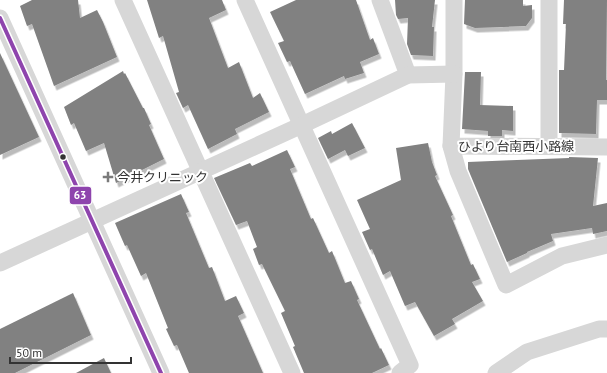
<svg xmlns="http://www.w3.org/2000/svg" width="607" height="373" font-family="'PT Sans','Noto Sans JP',sans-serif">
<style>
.building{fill:#818181;filter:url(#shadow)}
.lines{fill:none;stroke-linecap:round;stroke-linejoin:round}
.minor{stroke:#d7d7d7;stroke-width:17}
.bus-1-casing{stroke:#fff;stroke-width:7}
.bus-1{stroke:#8e44ad;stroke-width:4}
.bus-dot{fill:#333;stroke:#fff;stroke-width:1.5}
.poi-dot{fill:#7a7a7a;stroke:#fff;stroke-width:1.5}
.labels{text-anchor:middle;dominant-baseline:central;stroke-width:4;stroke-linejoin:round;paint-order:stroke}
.street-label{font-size:13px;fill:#333;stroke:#fff}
.poi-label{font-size:13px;fill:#333;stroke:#fff;text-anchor:start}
.line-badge{stroke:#fff;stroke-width:1.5}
.badge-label{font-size:11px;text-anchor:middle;font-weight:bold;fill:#fff}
</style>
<defs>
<filter id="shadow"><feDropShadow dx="2.5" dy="4.5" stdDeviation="0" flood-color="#0004"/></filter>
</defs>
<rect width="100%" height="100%" fill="#fff"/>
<g class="building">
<polygon points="32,0 78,0 80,18 97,10 103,22 117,57 54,86 32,24 27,26 20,6"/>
<polygon points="147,0 222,0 226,10 209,18 228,68 239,62 253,98 260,93 269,112 235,129 237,134 208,149 188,105 183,108 176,93 179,92 163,36 159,38"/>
<polygon points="296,0 356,0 370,40 373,38 379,54 360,62 364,73 345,79 344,76 305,94 290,61 287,62 278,43 284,41 270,12"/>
<polygon points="395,0 435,0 432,27 434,27 433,56 411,55 407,44 408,18 398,19 396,15"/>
<polygon points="465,0 523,0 523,6 532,5 532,18 526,26 475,28 464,24"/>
<polygon points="564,0 607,0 606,80 607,80 607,100 597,100 596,134 559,133 559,70 564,70 566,24 563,24"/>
<polygon points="0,53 39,137 0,155"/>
<polygon points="123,71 124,74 125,73 143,108 144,108 151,124 149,125 164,159 116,183 104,143 86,151 74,123 71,125 64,107"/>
<polygon points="465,72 481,72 480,105 513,106 513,131 502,130 502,136 488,136 488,131 462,129"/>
<polygon points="352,123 365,148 348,156 345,150 328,159 318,138 331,131 332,134"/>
<polygon points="428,143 432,162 437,175 435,176 453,215 451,216 471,265 473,264 480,279 472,282 483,301 452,319 455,324 434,336 415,302 405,306 390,271 383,275 372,249 370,250 362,232 370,229 357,200 401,180 396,148"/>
<polygon points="287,150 295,167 290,169 311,219 313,218 329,253 332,251 345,283 351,281 359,299 357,300 380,349 381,348 389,365 372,373 304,373 293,347 295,346 281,313 285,311 262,264 259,265 253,249 257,247 247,221 236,225 214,178 250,163 252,166"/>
<polygon points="569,157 598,158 593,206 607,203 607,231 593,234 592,228 551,234 553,241 527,252 527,253 507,262 468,169 468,162 569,158"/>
<polygon points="181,194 189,212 186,213 209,268 212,267 225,301 236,296 244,313 238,316 263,373 189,373 177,345 174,346 166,329 168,328 146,273 141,276 127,245 125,246 115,223"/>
<polygon points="73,293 91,335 15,373 0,373 0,329"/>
<polygon points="104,358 111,373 76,373"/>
</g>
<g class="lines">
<g class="minor">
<polyline points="123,0 292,373"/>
<polyline points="245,0 410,365 400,373"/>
<polyline points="380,0 408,75"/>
<polyline points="454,0 454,74 451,146 607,147"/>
<polyline points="0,18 161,373"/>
<polyline points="451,146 458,171 506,285 562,256 607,245"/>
<polyline points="549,146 549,0"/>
<polyline points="0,263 302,125 408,75 454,74"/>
<polyline points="496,373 527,352 599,329 607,329"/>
</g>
<defs>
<polyline id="bus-1" points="0,18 161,373"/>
</defs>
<use href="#bus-1" class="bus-1-casing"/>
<use href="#bus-1" class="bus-1"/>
</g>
<circle class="bus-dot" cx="63" cy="157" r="3.5"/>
<path class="poi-dot" d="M106 171h4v4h4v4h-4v4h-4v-4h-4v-4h4z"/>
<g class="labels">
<g class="street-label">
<text x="516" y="146">ひより台南西小路線</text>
</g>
<g class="poi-label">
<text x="117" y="177">今井クリニック</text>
</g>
</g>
<rect class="line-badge" x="69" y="186" width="23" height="19" rx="4" fill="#8e44ad"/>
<g class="badge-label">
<text x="80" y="199">63</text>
</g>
<path d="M10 357v6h121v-6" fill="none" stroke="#333333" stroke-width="2"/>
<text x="16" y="357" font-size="12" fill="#333333" stroke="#ffffff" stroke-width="3" paint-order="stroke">50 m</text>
</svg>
